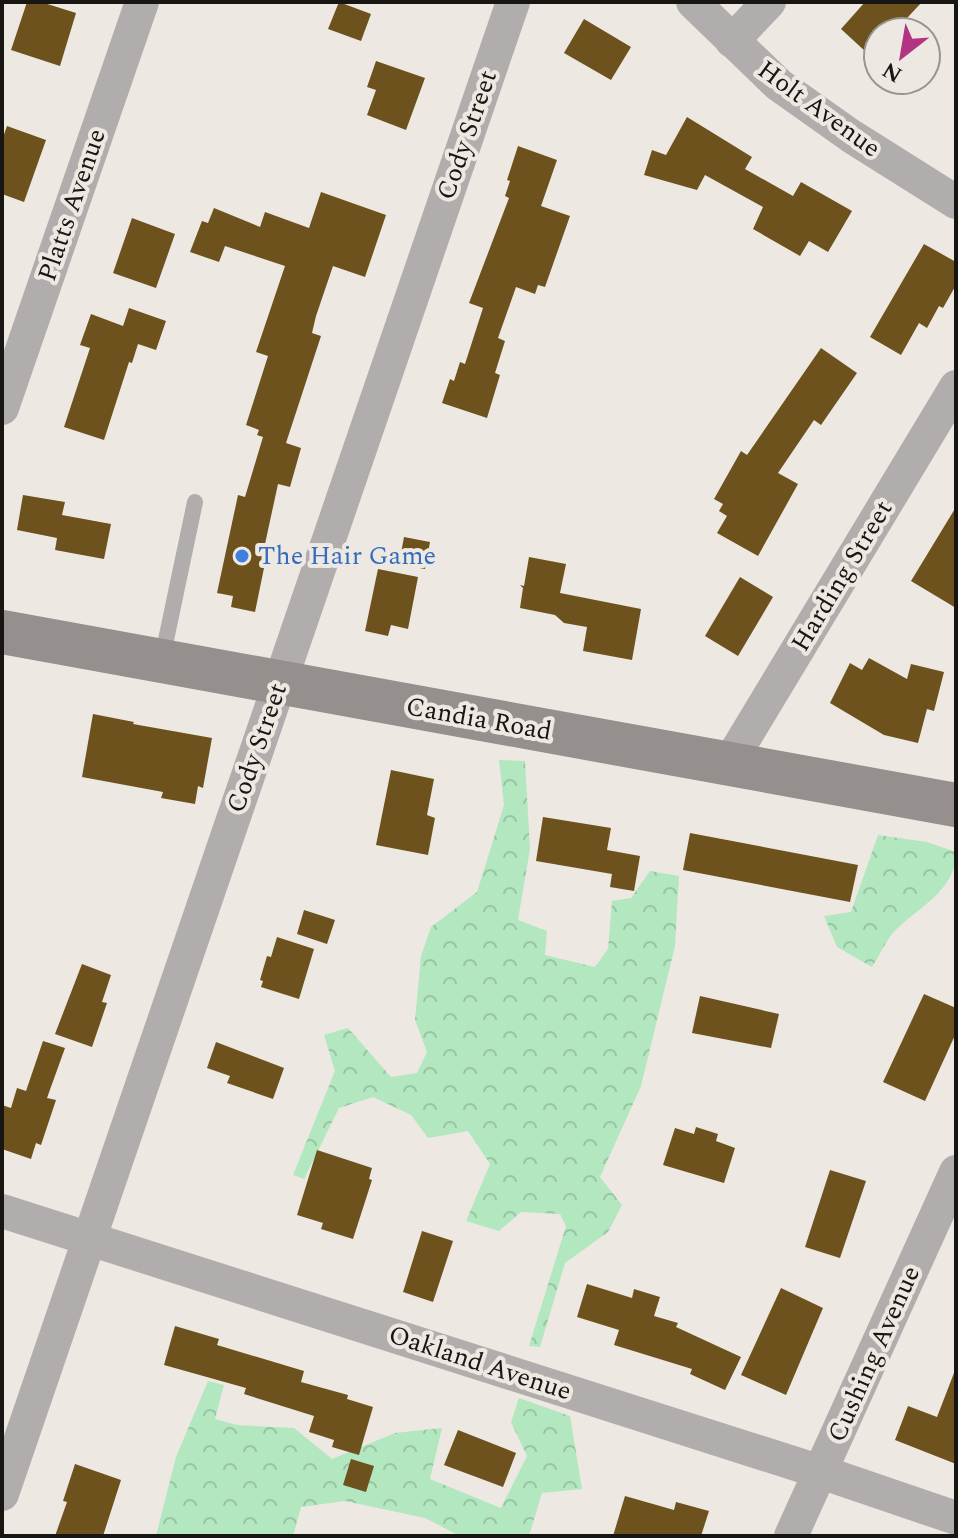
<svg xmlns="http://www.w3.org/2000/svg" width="958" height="1538" font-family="Spectral,serif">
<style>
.forest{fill:url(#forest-crowns)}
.building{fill:#6d521d}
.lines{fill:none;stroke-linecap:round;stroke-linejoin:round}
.service{stroke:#b1adac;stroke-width:16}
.minor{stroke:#b1adac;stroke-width:34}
.secondary{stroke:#958f8e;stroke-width:44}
.shop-dot{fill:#3f7fe0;stroke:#ede9e2;stroke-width:3}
.labels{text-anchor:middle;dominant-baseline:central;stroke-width:8;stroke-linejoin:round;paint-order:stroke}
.street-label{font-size:26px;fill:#171613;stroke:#ede9e2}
.shop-label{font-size:26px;fill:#366cbe;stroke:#ede9e2;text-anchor:start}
</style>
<defs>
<pattern id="forest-crowns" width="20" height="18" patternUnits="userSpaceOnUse" patternTransform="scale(2)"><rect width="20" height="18" fill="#b2e7bf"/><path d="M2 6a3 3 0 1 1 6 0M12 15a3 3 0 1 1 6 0" fill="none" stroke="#98c5a3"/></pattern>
</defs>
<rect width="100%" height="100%" fill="#ede9e2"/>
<g class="forest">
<polygon points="499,760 525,761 530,849 518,920 547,931 545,955 595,967 608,949 612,901 631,898 650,871 679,876 675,946 641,1086 600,1177 622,1205 608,1232 565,1263 540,1347 529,1346 566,1226 560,1214 521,1212 499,1231 466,1221 490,1164 468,1131 428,1138 411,1115 373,1097 339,1108 304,1179 293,1175 335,1071 324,1035 348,1028 391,1077 417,1073 427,1052 415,1020 421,956 431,927 477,892 504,805"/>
<path d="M878 835 927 842 956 852C956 893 915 908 892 934 884 944 879 957 872 967L837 947 824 916 851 912Z"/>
<polygon points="208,1381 224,1385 215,1419 237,1425 294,1428 332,1459 395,1433 442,1428 430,1479 501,1508 527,1456 511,1422 519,1398 570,1416 582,1489 542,1493 529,1536 460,1536 425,1518 345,1501 301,1507 293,1536 156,1536 176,1457"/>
</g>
<g class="building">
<polygon points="27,2 41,2 76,13 60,66 11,50"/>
<polygon points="339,2 371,14 361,41 328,29"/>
<polygon points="865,2 922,2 894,32 878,32 878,63 841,29"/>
<polygon points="584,19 631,47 611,80 564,53"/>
<polygon points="376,61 425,78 406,130 367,115 376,90 367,87"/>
<polygon points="687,117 752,157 745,169 793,196 801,182 852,211 828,252 809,241 800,256 753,229 763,207 705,175 697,190 644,175 652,150 666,155"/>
<polygon points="7,126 46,140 24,202 2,194 2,140"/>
<polygon points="518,146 557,160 541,206 570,216 545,287 538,285 535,294 516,287 498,338 505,341 495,373 500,375 487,418 442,403 450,379 454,381 460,362 465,364 483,308 469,303 509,198 505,196 510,181 507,180"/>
<polygon points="321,192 386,215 365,277 333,266 316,316 312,333 321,336 286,443 301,448 290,487 278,484 260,567 264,568 255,612 231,607 233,596 217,593 238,495 245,497 263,437 257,435 259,430 246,425 268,356 256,352 285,266 225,246 219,262 190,252 202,221 208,223 214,208 260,227 265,212 309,228"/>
<polygon points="132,218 175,234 156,288 113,273"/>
<polygon points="924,244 956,262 956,285 943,308 939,306 927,328 919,323 901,355 870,337"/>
<polygon points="129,308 166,321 156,350 138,344 132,363 129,362 104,440 64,427 90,348 80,345 91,314 123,326"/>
<polygon points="821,348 857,373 821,425 814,420 778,473 798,484 758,556 717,533 727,516 719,511 723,504 714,499 741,451 747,455"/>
<polygon points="23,495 65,502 62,515 111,524 104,559 55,550 57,538 17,530"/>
<polygon points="956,507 956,608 911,581"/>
<polygon points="404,537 430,542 425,569 399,564"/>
<polygon points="529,557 566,564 560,593 641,609 632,660 583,651 587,627 564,623 555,615 520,608 523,588 520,585 524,586"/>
<polygon points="378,569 418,577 408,629 391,625 388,636 365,631"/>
<polygon points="740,577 773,597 738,656 705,636"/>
<polygon points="869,658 907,679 911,664 944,672 934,711 927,709 918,743 884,735 830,703 850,663 862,670"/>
<polygon points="93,714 134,722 133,724 212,738 203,788 198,786 195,804 161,798 163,792 82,777"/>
<polygon points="391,770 434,779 427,815 435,818 428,855 376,845"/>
<polygon points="543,817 611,828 607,850 640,856 634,891 610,887 612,874 536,861"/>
<polygon points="690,833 858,865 850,902 683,870"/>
<polygon points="304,910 335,920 327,944 297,934"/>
<polygon points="277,937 314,949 299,999 261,987 263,981 260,980 267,956 271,957"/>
<polygon points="82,964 111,975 102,1002 107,1003 92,1047 55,1034"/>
<polygon points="924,994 956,1008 956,1033 925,1101 883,1082"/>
<polygon points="700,996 779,1014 771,1048 692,1033"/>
<polygon points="43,1041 65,1048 47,1098 56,1100 41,1145 36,1143 31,1159 2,1149 2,1105 11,1108 17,1088 26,1091"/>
<polygon points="216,1042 284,1068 273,1099 227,1083 230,1076 207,1068"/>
<polygon points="696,1127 718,1134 716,1141 735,1148 724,1183 663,1165 675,1128 694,1134"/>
<polygon points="317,1150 372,1168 369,1179 372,1180 353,1239 321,1229 323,1223 297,1215"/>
<polygon points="830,1170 866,1181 840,1258 805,1247"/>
<polygon points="422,1231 453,1241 433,1302 403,1292"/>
<polygon points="587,1284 632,1298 634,1289 660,1297 654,1316 678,1323 676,1327 741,1357 725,1390 690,1374 692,1369 614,1345 619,1330 577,1317"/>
<polygon points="781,1288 823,1308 786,1395 741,1375"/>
<polygon points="175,1326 219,1339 217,1345 304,1371 301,1382 348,1395 347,1399 373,1407 359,1455 332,1447 334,1440 309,1432 314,1416 244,1394 246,1388 164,1365"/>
<polygon points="954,1373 956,1374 956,1464 895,1440 908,1406 937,1417"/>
<polygon points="458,1430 516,1453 503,1487 444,1465"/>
<polygon points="351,1459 374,1466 366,1492 343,1485"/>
<polygon points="75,1464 121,1480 103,1536 55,1536 67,1502 63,1501"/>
<polygon points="625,1496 674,1510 676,1502 709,1511 701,1536 613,1536"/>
</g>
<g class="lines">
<polyline class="service" points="162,659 195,502"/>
<g class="minor">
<polyline points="693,2 779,85 851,136 956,202"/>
<polyline points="732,41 769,2"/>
<polyline points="2,408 142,2"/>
<polyline points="728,765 956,387"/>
<polyline points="2,1211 821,1472 956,1518"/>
<polyline points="2,1494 513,2"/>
<polyline points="791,1536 956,1172"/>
</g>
<polyline class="secondary" points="2,632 956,805"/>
</g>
<circle class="shop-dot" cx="242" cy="556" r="8"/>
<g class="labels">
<g class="street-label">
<text transform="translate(819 109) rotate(36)">Holt Avenue</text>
<text transform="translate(467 135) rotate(-71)">Cody Street</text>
<text transform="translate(72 205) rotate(-71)">Platts Avenue</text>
<text transform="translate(842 576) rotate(-59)">Harding Street</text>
<text transform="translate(479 719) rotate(10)">Candia Road</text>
<text transform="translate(257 748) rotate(-71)">Cody Street</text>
<text transform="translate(874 1354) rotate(-66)">Cushing Avenue</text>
<text transform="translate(480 1363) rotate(18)">Oakland Avenue</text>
</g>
<g class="shop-label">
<text x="258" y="556">The Hair Game</text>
</g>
</g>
<rect width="958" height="1538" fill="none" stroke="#171613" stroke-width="8"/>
<g transform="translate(902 56) rotate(211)"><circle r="38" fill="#ede9e2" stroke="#97958f" stroke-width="2"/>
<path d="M0-6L14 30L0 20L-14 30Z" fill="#b23482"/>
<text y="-12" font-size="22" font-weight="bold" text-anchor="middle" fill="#171613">N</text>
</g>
</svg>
